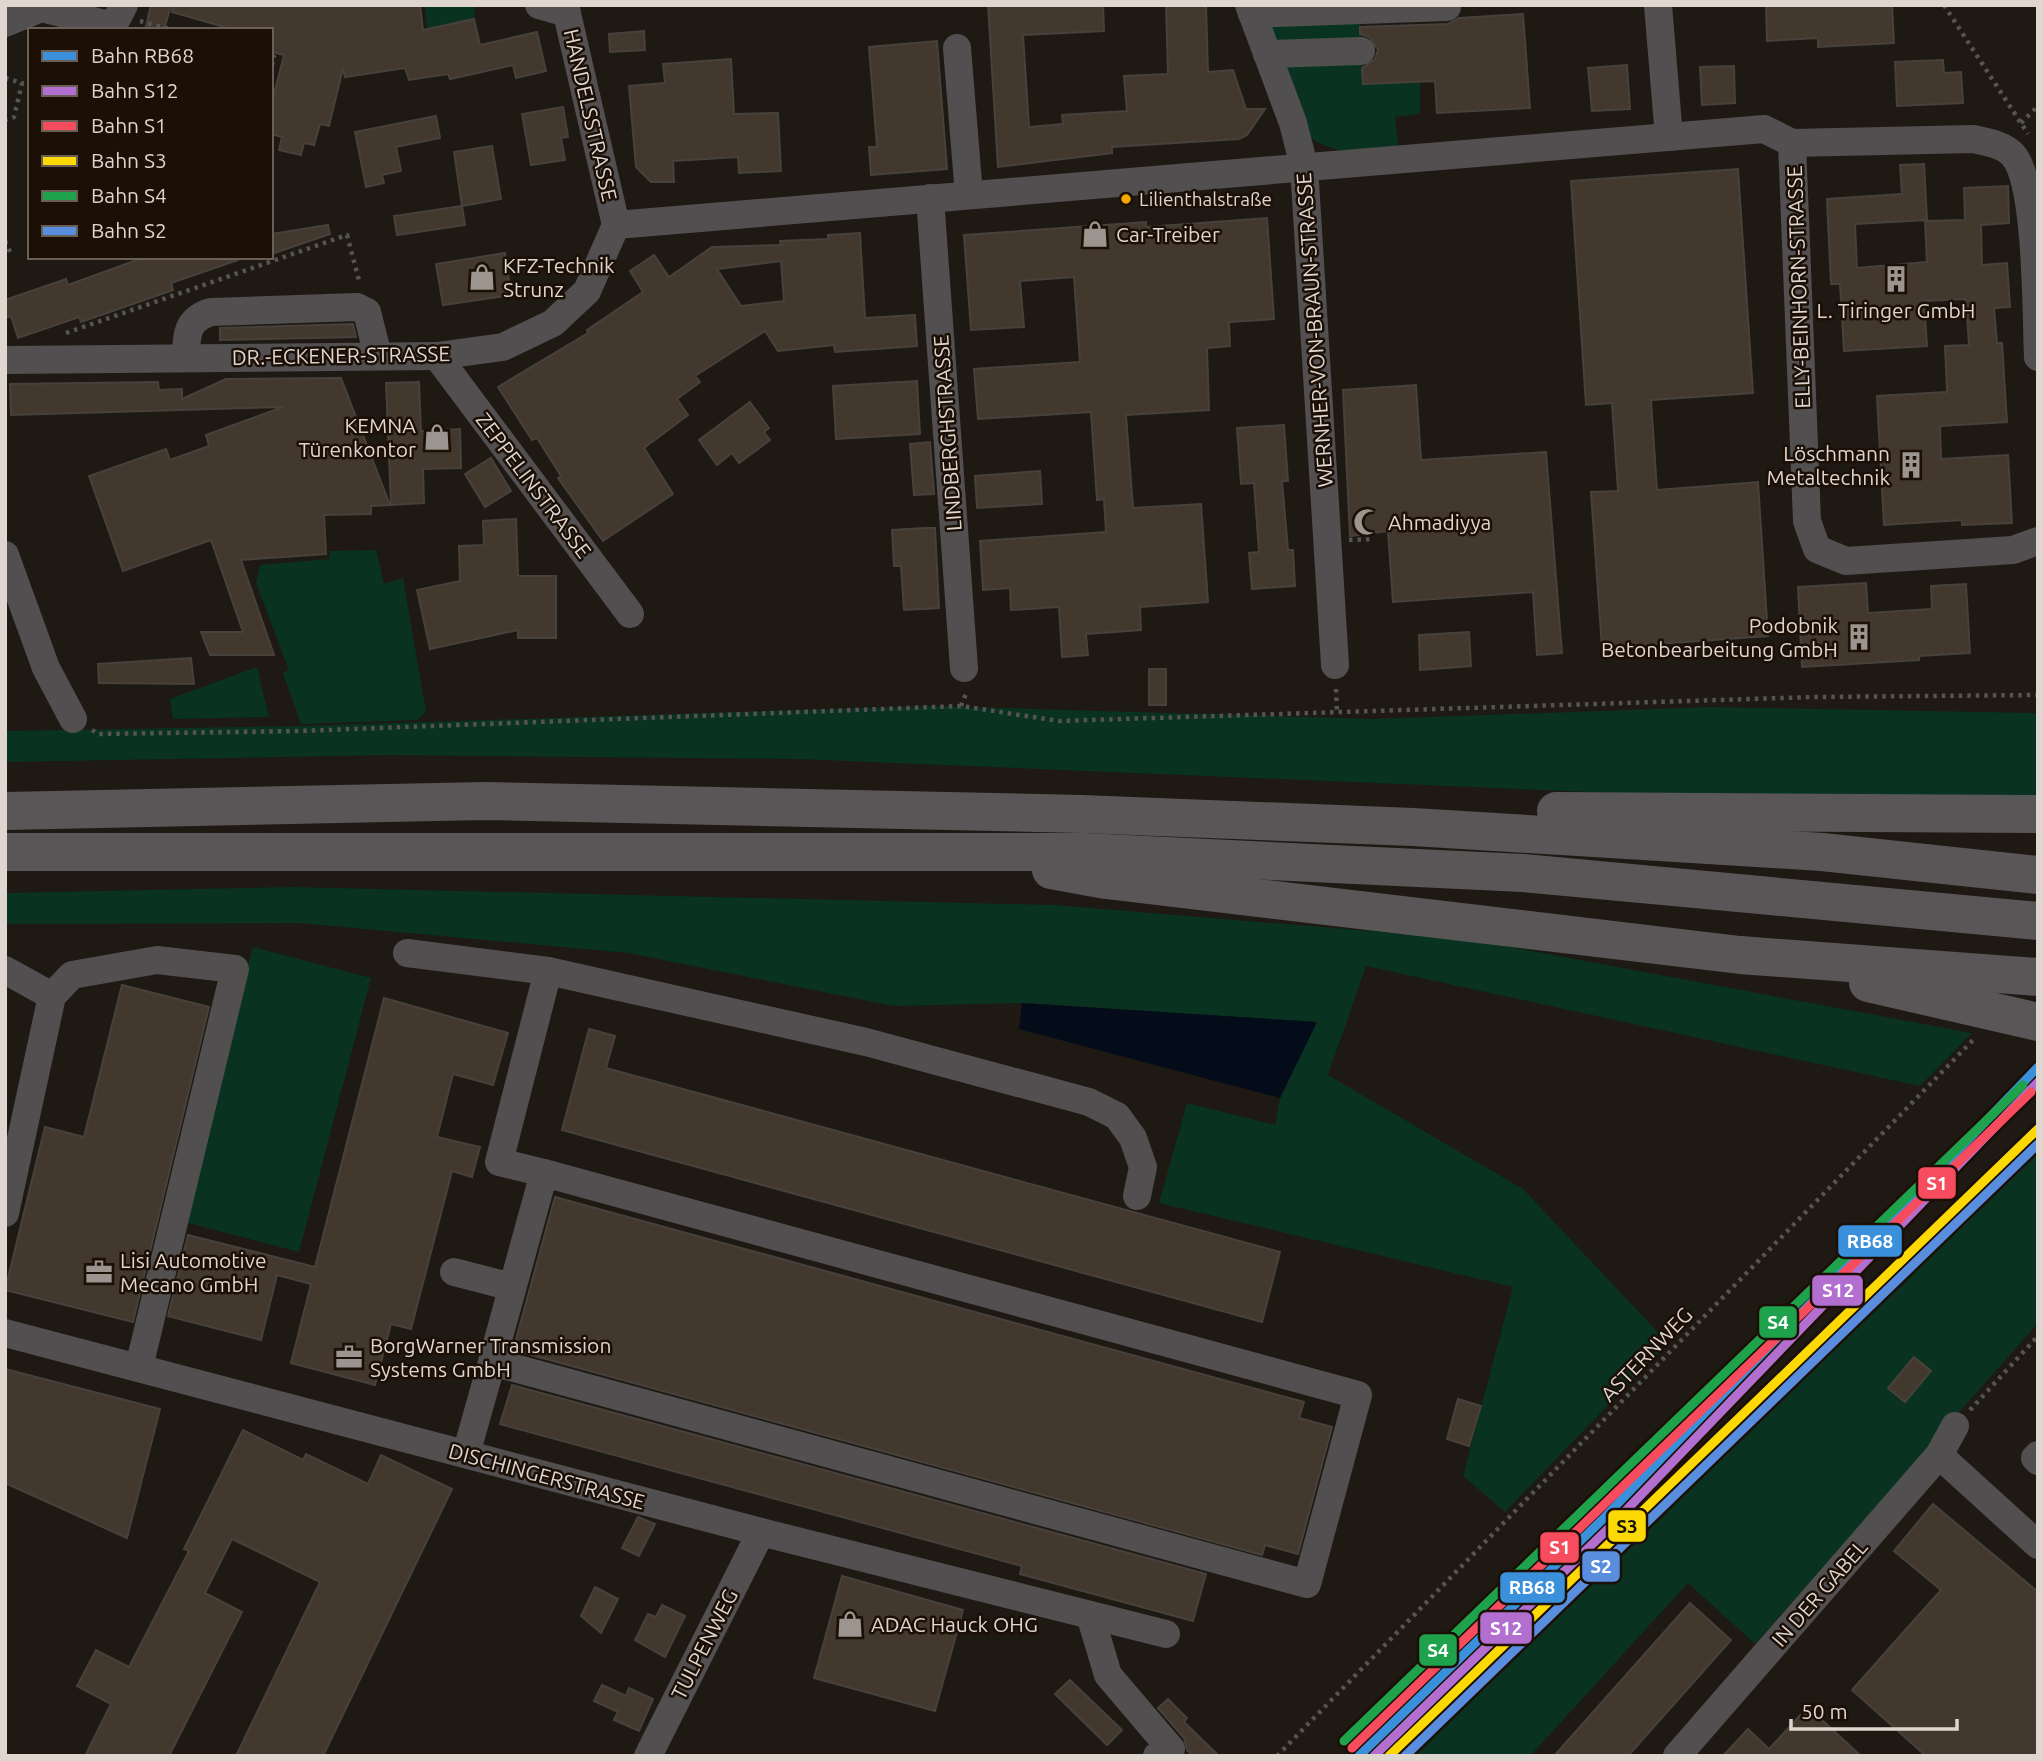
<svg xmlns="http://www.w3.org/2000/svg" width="2043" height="1761" font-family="Ubuntu,sans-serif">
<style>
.green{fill:#093221}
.water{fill:#030c18}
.building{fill:#43382d;stroke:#47413c;stroke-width:2;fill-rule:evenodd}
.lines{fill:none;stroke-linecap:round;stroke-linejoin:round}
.path{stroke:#555453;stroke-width:4.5;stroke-dasharray:3.5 5;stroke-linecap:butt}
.minor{stroke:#514f50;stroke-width:28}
.highway{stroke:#595658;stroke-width:38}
.rail-1-casing{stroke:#1b0f06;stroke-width:14}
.rail-2-casing{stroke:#1b0f06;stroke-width:14}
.rail-3-casing{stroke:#1b0f06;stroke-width:14}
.rail-4-casing{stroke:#1b0f06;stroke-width:14}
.rail-5-casing{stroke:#1b0f06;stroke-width:14}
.rail-6-casing{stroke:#1b0f06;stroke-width:14}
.rail-1{stroke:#3a90db;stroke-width:9}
.rail-2{stroke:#b36fd0;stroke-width:9}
.rail-3{stroke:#f64c5d;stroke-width:9}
.rail-4{stroke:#fcd804;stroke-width:9}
.rail-5{stroke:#1fa24c;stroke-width:9}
.rail-6{stroke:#598dde;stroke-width:9}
.bus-dot{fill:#f7a600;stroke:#1b0f06;stroke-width:2.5}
.labels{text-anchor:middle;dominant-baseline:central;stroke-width:5;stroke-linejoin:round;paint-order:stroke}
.bus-label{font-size:19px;fill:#dfd6d0;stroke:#1b0f06;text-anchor:start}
.street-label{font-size:21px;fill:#dfd6d0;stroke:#1b0f06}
.poi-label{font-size:21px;fill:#dfd6d0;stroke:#1b0f06;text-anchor:start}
.line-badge{stroke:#1b0f06;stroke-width:2.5}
.badge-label{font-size:19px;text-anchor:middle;font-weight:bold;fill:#fff}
.pale-badge-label{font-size:19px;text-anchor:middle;font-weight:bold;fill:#111}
</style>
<rect width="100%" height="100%" fill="#1f1913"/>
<g class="green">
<polygon points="425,5 475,5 474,19 427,29"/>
<path d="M1265 18 1360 21 1363 84 1420 82V114L1395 117 1398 146C1364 150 1341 158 1311 138Z"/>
<polygon points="376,550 384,584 403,578 426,712 417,720 301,724 283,673 289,670 256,583 260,565 329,559 330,551"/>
<polygon points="257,667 269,717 173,719 170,699"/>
<polygon points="930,706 1374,719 1710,707 2038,713 2038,795 1688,796 799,759 389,755 5,762 5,731 301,726"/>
<polygon points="293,887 1054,905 1467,939 1972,1033 1920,1086 1366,966 1328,1075 1523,1189 1668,1343 1505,1512 1463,1476 1513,1287 1159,1203 1187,1103 1275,1125 1280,1098 1316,1022 1022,1003 894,1006 628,953 299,923 5,924 5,893"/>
<polygon points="253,947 371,978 299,1252 181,1221"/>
<polygon points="2038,1148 2038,1323 1755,1644 1688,1583 1530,1756 1411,1756"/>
</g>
<polygon class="water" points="1022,1003 1317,1022 1280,1098 1019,1029"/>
<g class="building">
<polygon points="151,5 171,5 164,30 145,30"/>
<polygon points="173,5 420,5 423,30 474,19 480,45 537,32 546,71 516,78 513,65 450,79 448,74 409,80 405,68 345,77 343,68 329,126 320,124 314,145 304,143 301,155 279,150 282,137 271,134 271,106 284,55 271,52 271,30 235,30 172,12"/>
<polygon points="988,5 1103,5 1104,31 1023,35 1029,127 1063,124 1062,115 1127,111 1124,76 1168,74 1166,5 1206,5 1208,72 1233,70 1246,109 1265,109 1247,135 1239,139 1112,147 1112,153 998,167"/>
<polygon points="1766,5 1892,5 1894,43 1818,47 1818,38 1767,41"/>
<polygon points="1523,14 1530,108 1437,113 1435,81 1363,84 1362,68 1375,59 1378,50 1369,37 1360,34 1360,27 1448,24 1459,18"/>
<polygon points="644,31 645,50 610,52 609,34"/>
<polygon points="937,41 947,169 871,175 869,147 877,147 869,47"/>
<polygon points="731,59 734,114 778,113 781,171 739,173 738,157 673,161 674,182 651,182 636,167 629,86 665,83 663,64"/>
<polygon points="1943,60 1944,73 1961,72 1963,103 1897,106 1895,62"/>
<polygon points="1627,65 1630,109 1592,111 1588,68"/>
<polygon points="1734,66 1735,103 1702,105 1700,67"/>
<polygon points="563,107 568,137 561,138 565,160 531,165 522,114"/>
<polygon points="436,116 440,138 396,147 401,171 382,175 384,183 366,187 355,132"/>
<polygon points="492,146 501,199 462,206 454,152"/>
<polygon points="1924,164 1927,220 1855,224 1857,268 1927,262 1925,221 1965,220 1964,188 2008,186 2009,223 1981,225 1982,265 2007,263 2010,307 1994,308 1997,343 2002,343 2007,422 1940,426 1941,459 2008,455 2012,523 1962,525 1962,520 1884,525 1877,396 1947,392 1945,346 1969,345 1966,299 1924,301 1927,346 1844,351 1840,284 1831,284 1827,199 1902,194 1900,165"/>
<polygon points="1738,169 1753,393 1651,400 1657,490 1758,482 1768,636 1602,648 1591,492 1618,491 1612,403 1586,405 1571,181"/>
<polygon points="462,206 465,225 397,235 394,216"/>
<polygon points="1267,218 1274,319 1229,322 1230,346 1207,348 1209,410 1126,415 1133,508 1201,504 1208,602 1140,607 1141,630 1086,634 1088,655 1062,657 1059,607 1011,610 1010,588 983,590 980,541 1106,532 1104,499 1097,500 1091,412 978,419 974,369 1080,362 1074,277 1020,281 1024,327 971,330 964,235 1146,222 1146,227"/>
<polygon points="328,225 330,234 271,254 271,234"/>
<path d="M860 233 865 318 915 315 917 346 835 352 834 345 778 351 765 331 695 376 700 382 677 399 688 415 644 448 673 494 603 541 558 478 561 476 537 438 532 440 498 387 588 333 587 330 643 292 630 271 654 255 669 277 712 247 781 245 780 241 828 239V235ZM781 261 784 301 741 306 717 269Z"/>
<polygon points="505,253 511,295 443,305 436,264"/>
<polygon points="145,257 238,260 171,283 173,290 81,322 79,317 18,338 11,316 5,318 5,300 66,279 68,285"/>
<polygon points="353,324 356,337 220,340 220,328"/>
<polygon points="341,378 390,505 371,506 371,514 324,515 326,554 241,560 274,655 210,655 201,632 243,632 211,540 123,571 89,476 166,449 170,460 209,446 206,435 283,407 11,415 10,384 158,382 159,390 182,389 182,399 226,379"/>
<polygon points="917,381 920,434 836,439 833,386"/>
<polygon points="419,382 421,431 460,429 461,468 423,469 424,503 391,505 386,383"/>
<polygon points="1416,385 1421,460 1546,452 1562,653 1537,655 1533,592 1393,602 1388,531 1350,536 1343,390"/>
<polygon points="750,402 769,428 764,432 770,440 739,463 732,453 717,465 699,440"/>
<polygon points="1284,425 1288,481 1282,481 1288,550 1293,550 1295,586 1252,589 1249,553 1259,552 1254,483 1241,484 1237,428"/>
<polygon points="930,442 934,494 914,495 910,444"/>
<polygon points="491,458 511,491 485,507 465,474"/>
<polygon points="1040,471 1042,504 977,508 975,476"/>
<polygon points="516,519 518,576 556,576 556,638 518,638 518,630 430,649 417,590 460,581 459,546 484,545 483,521"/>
<polygon points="925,528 935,528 939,608 904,610 901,566 894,566 892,530"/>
<polygon points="1866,583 1868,613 1932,609 1931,586 1966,584 1970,653 1919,656 1919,660 1802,667 1798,587"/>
<polygon points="1469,632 1471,666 1420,670 1419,635"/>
<polygon points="191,658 194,684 99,683 98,664"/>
<rect x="1149" y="669" width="17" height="36"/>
<polygon points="122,985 209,1007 133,1322 5,1290 45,1127 84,1137"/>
<polygon points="384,998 508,1033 493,1085 453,1074 437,1137 480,1147 472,1177 452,1171 411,1329 391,1324 375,1385 291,1363 311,1284 277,1275 261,1340 168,1316 188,1235 315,1267"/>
<polygon points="589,1029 615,1036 606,1068 1280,1252 1262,1322 562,1130"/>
<polygon points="555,1197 1304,1402 1299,1418 1332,1427 1298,1554 1265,1545 1262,1555 513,1350"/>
<polygon points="1914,1357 1931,1371 1905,1402 1888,1388"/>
<polygon points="5,1369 160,1409 127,1538 5,1483"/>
<polygon points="512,1385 1206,1574 1193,1621 1020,1574 1022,1566 500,1424"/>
<polygon points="1458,1399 1481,1406 1469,1446 1447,1439"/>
<polygon points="243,1430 303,1460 306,1454 368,1484 381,1455 452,1489 323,1756 236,1756 320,1582 232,1539 205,1593 242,1612 169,1756 85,1756 111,1704 77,1686 96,1650 129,1667 189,1551 184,1549"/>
<polygon points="1933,1504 2038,1592 2038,1756 1926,1756 1852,1690 1941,1590 1894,1551"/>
<polygon points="638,1517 655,1524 639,1556 622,1548"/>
<polygon points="842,1576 963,1610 935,1711 814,1678"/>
<polygon points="595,1587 618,1599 601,1633 581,1616"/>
<polygon points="1690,1603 1731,1640 1628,1756 1554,1756"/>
<polygon points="662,1605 685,1616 665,1657 635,1640 648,1614 656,1617"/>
<polygon points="1070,1680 1122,1730 1107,1745 1055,1694"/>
<polygon points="602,1685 626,1696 629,1688 653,1699 639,1731 614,1720 618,1712 594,1701"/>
<polygon points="1168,1699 1187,1718 1184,1722 1219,1756 1193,1756 1187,1750 1184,1738 1158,1708"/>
<polygon points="1808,1707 1861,1756 1723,1756 1748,1729 1769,1749"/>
</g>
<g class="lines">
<g class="path">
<polyline points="1944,5 2028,134"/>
<polyline points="140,21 173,30"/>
<polyline points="271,56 274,57 271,69"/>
<polyline points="5,78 22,83 14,117 5,120"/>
<polyline points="2021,123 2038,106"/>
<polyline points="5,241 11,254"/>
<polyline points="66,333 347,235 360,284"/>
<polyline points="1349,540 1373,539"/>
<polyline points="1336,689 1337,713"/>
<polyline points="961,706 967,691"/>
<polyline points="92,730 98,734 299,731 961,706 1059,721 1813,697 2038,695"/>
<polyline points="1970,1410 2038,1336"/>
<polyline points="1277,1756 1976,1037"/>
</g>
<g class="minor">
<polyline points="539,5 567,13"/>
<polyline points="565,5 616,225"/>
<polyline points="1249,5 1293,123 1304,166 1335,665"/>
<polyline points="1658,5 1669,137"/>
<polyline points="1252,14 1447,7"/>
<polyline points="5,23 41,8 113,26 124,5"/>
<polyline points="957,48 969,195"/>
<polyline points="1267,54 1361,51"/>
<polyline points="1792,143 1807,521 1817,549 1846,561 2013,550 2038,541"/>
<polyline points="930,198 964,668"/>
<path d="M616 225 1764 129 1792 143 1973 139C1986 142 2003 144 2013 155 2038 183 2036 316 2038 357"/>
<polyline points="437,356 630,614"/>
<path d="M186 358C186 335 187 319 211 312L357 307 367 312 378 356"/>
<polyline points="5,360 437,356 503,347 553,323 587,291 616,225"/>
<polyline points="5,555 46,668 73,719"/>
<polyline points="407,953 548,971"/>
<polyline points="5,970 52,996 5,1213"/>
<polyline points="52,996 72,975 157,960 235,969 139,1367"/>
<polyline points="544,1173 499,1162 548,971 866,1042 1089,1102 1117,1116 1133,1138 1143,1167 1137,1196"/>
<polyline points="454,1272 512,1287"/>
<polyline points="5,1333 761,1532 1166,1634"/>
<polyline points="466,1454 492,1362 1307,1584 1358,1395 544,1173 492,1362"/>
<polyline points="1939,1455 2038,1545"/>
<polyline points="2038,1455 2035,1458 2038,1461"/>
<polyline points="1090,1615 1108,1675 1171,1749 1157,1756"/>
<polyline points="648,1756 761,1532"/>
<polyline points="1677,1756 1939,1455 1955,1426"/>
</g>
<g class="highway">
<polyline points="5,811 485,801 1082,814 1413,827 1822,852 2038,875"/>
<polyline points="1556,811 2038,814"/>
<polyline points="5,852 1083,852 1523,873 2038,921"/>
<polyline points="1051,870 1106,880 1740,955 2038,977"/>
<polyline points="1868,983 2038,1022"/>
</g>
<defs>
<polyline id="rail-1" points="1359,1756 1603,1519 2038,1067"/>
<polyline id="rail-2" points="1374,1756 1611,1526 2038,1082"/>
<polyline id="rail-3" points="1352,1748 2031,1092"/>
<polyline id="rail-4" points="1389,1756 2038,1129"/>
<polyline id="rail-5" points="1344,1741 2023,1085"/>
<polyline id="rail-6" points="1405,1756 2038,1144"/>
</defs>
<use href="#rail-1" class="rail-1-casing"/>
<use href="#rail-2" class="rail-2-casing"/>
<use href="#rail-3" class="rail-3-casing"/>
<use href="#rail-4" class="rail-4-casing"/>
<use href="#rail-5" class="rail-5-casing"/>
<use href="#rail-6" class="rail-6-casing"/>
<use href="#rail-1" class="rail-1"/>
<use href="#rail-2" class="rail-2"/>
<use href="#rail-3" class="rail-3"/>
<use href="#rail-4" class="rail-4"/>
<use href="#rail-5" class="rail-5"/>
<use href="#rail-6" class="rail-6"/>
</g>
<defs>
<symbol id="shop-bare" viewBox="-9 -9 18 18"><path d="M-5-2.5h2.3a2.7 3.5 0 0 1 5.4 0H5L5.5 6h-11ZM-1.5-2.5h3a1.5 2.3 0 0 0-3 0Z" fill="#9c948e" stroke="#1b0f06" stroke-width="2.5" paint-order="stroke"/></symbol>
<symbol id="building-bare" viewBox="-9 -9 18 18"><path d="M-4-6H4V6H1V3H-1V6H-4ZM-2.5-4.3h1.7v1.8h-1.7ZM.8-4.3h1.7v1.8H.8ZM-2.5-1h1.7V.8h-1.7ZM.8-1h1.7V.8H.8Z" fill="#9c948e" stroke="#1b0f06" stroke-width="2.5" paint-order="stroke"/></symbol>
<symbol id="mosque-bare" viewBox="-9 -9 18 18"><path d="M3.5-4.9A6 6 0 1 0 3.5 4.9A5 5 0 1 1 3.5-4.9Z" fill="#9c948e" stroke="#1b0f06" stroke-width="2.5" paint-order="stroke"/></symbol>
<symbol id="office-bare" viewBox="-9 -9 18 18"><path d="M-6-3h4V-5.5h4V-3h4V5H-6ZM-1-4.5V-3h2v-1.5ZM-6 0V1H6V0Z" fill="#9c948e" stroke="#1b0f06" stroke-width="2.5" paint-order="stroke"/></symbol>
</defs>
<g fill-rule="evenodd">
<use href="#shop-bare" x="1076" y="215" width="38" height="38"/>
<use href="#shop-bare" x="463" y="258" width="38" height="38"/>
<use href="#building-bare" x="1877" y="260" width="38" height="38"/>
<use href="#shop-bare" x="418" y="418" width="38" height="38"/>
<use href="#building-bare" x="1892" y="446" width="38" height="38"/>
<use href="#mosque-bare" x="1348" y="503" width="38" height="38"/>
<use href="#building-bare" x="1840" y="618" width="38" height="38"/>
<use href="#office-bare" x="80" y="1253" width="38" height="38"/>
<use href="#office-bare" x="330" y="1338" width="38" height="38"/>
<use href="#shop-bare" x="831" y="1605" width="38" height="38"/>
</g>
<circle class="bus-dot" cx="1126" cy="199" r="6"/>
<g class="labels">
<g class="bus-label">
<text x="1139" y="199">Lilienthalstraße</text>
</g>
<g class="street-label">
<text transform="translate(591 115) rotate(77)">HANDELSSTRASSE</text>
<text transform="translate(1798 287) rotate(-92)">ELLY-BEINHORN-STRASSE</text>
<text transform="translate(1314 330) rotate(-94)">WERNHER-VON-BRAUN-STRASSE</text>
<text transform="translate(341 355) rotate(-1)">DR.-ECKENER-STRASSE</text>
<text transform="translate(947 433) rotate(-94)">LINDBERGHSTRASSE</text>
<text transform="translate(534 485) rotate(53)">ZEPPELINSTRASSE</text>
<text transform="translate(1646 1354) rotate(-46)">ASTERNWEG</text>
<text transform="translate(547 1476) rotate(15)">DISCHINGERSTRASSE</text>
<text transform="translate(1819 1593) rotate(-49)">IN DER GABEL</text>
<text transform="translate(704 1644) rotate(-63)">TULPENWEG</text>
</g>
<g class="poi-label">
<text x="1116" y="234">Car-Treiber</text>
<text x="503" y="265">KFZ-Technik<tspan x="503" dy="24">Strunz</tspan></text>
<text x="1896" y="310" text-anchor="middle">L. Tiringer GmbH</text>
<text x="416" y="425" text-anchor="end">KEMNA<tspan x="416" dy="24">Türenkontor</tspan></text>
<text x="1890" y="453" text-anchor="end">Löschmann<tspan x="1890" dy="24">Metaltechnik</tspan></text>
<text x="1388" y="522">Ahmadiyya</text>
<text x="1838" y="625" text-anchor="end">Podobnik<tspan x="1838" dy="24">Betonbearbeitung GmbH</tspan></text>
<text x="120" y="1260">Lisi Automotive<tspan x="120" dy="24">Mecano GmbH</tspan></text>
<text x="370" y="1345">BorgWarner Transmission<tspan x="370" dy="24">Systems GmbH</tspan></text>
<text x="871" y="1624">ADAC Hauck OHG</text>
</g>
</g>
<g class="line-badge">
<rect x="1917" y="1166" width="40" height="34" rx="7" fill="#f64c5d"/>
<rect x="1837" y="1224" width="66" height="34" rx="7" fill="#3a90db"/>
<rect x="1811" y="1274" width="53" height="33" rx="7" fill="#b36fd0"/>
<rect x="1758" y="1305" width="40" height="34" rx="7" fill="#1fa24c"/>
<rect x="1607" y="1509" width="40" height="34" rx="7" fill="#fcd804"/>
<rect x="1539" y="1531" width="41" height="33" rx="7" fill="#f64c5d"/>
<rect x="1581" y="1550" width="40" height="33" rx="7" fill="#598dde"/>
<rect x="1499" y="1571" width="67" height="33" rx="7" fill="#3a90db"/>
<rect x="1479" y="1611" width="54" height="34" rx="7" fill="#b36fd0"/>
<rect x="1418" y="1633" width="40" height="34" rx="7" fill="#1fa24c"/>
</g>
<g class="badge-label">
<text x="1937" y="1190">S1</text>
<text x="1870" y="1248">RB68</text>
<text x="1838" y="1297">S12</text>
<text x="1778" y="1329">S4</text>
<text x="1560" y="1554">S1</text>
<text x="1601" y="1573">S2</text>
<text x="1532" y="1594">RB68</text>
<text x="1506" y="1635">S12</text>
<text x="1438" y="1657">S4</text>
</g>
<g class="pale-badge-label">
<text x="1627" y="1533">S3</text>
</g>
<rect width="2043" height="1761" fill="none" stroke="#dfd6d0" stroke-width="14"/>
<rect x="28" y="28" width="245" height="231" fill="#1b0f06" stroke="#695f57" stroke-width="2"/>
<rect x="42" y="51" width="35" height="10" fill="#3a90db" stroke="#695f57" stroke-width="2"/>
<text x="91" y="63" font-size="21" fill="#dfd6d0">Bahn RB68</text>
<rect x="42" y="86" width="35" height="10" fill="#b36fd0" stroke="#695f57" stroke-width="2"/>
<text x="91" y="98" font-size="21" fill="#dfd6d0">Bahn S12</text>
<rect x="42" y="121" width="35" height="10" fill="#f64c5d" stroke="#695f57" stroke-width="2"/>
<text x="91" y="133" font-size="21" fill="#dfd6d0">Bahn S1</text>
<rect x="42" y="156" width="35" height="10" fill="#fcd804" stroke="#695f57" stroke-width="2"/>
<text x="91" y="168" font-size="21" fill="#dfd6d0">Bahn S3</text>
<rect x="42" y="191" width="35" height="10" fill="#1fa24c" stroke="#695f57" stroke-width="2"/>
<text x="91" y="203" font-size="21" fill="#dfd6d0">Bahn S4</text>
<rect x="42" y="226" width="35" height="10" fill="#598dde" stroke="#695f57" stroke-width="2"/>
<text x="91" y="238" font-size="21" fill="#dfd6d0">Bahn S2</text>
<path d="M1791 1719v10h166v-10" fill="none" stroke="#dfd6d0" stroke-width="3.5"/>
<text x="1801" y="1719" font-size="21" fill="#dfd6d0" stroke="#1b0f06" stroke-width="5" paint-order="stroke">50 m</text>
</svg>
